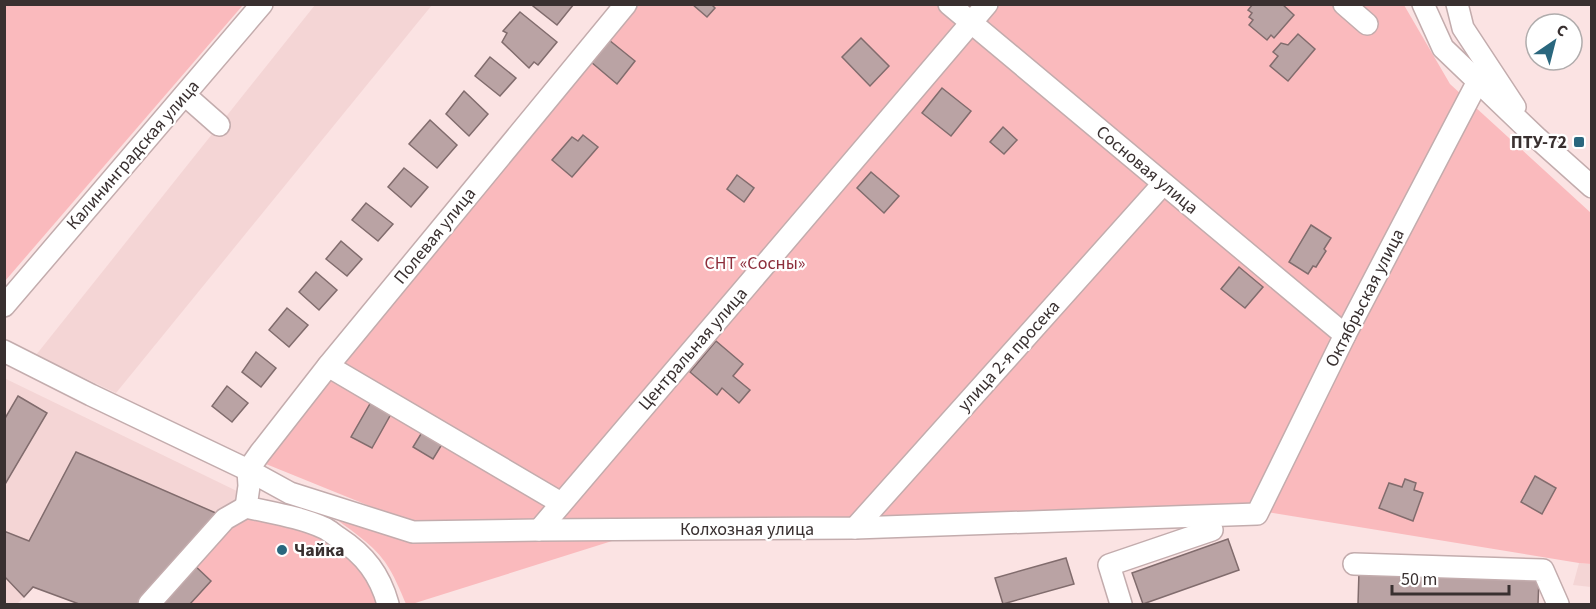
<svg xmlns="http://www.w3.org/2000/svg" width="1596" height="609" font-family="'Source Sans 3',sans-serif">
<style>
.built{fill:#f4d5d5}
.green{fill:#fababd}
.building{fill:#baa3a4;stroke:#816c6d;stroke-width:1.5}
.lines{fill:none;stroke-linecap:round;stroke-linejoin:round}
.minor-casing{stroke:#c3acad;stroke-width:24}
.minor{stroke:#fff;stroke-width:21}
.poi-dot{fill:#2a677e;stroke:#fff;stroke-width:2}
.labels{text-anchor:middle;dominant-baseline:central;stroke-width:4.5;stroke-linejoin:round;paint-order:stroke}
.poi-label{font-size:18px;font-weight:bold;fill:#393030;stroke:#fff;text-anchor:end}
.street-label{font-size:18px;fill:#393030;stroke:#fff}
.park-label{font-size:18px;fill:#8d2e3b;stroke:#fff}
</style>
<rect width="100%" height="100%" fill="#fbe3e3"/>
<g class="built">
<polygon points="315,5 432,5 116,393 36,355"/>
<polygon points="4,378 243,494 144,604 79,604 34,587 17,604 5,604"/>
<polygon points="1579,563 1591,564 1591,587 1573,585"/>
</g>
<g class="green">
<polygon points="5,4 243,5 5,281 4,5"/>
<polygon points="633,5 1404,5 1450,84 1591,213 1591,564 1579,563 1243,508 859,519 409,522 261,462"/>
<polygon points="245,512 351,538 398,596 398,604 152,604"/>
<path d="M328 513 415 541H612L412 604H406C400 590 394 575 385 562 371 542 347 528 328 513Z"/>
</g>
<g class="building">
<polygon points="534,4 574,4 557,25 533,6"/>
<polygon points="692,4 711,4 715,8 707,17"/>
<polygon points="1253,4 1282,4 1294,15 1274,38 1271,35 1267,40 1249,25 1253,20 1249,17 1252,13 1248,10"/>
<polygon points="520,12 557,42 538,65 534,62 529,68 502,42 507,33 503,31"/>
<polygon points="1298,34 1315,49 1288,81 1270,66 1278,56 1273,52 1281,43 1288,45"/>
<polygon points="861,38 889,66 870,86 842,57"/>
<polygon points="609,40 635,61 617,84 591,62"/>
<polygon points="490,57 516,78 500,96 475,76"/>
<polygon points="942,88 971,111 951,136 922,113"/>
<polygon points="464,91 488,114 469,136 446,114"/>
<polygon points="430,120 457,145 437,168 409,144"/>
<polygon points="1003,127 1017,140 1004,154 990,142"/>
<polygon points="583,135 598,147 572,177 552,160 572,137 578,141"/>
<polygon points="404,168 428,187 411,207 388,187"/>
<polygon points="871,172 899,196 884,213 857,188"/>
<polygon points="737,175 754,188 744,202 727,189"/>
<polygon points="366,203 393,224 378,241 352,220"/>
<polygon points="1311,225 1331,238 1324,249 1326,251 1316,267 1313,266 1308,274 1289,262"/>
<polygon points="341,241 362,259 347,276 326,259"/>
<polygon points="1239,267 1263,287 1245,308 1221,289"/>
<polygon points="316,272 337,290 319,310 299,292"/>
<polygon points="287,308 308,325 289,347 269,330"/>
<polygon points="716,341 743,364 733,376 750,390 739,403 722,388 717,395 690,372"/>
<polygon points="256,352 276,368 261,387 242,372"/>
<polygon points="227,386 248,403 232,422 212,406"/>
<polygon points="18,396 47,413 4,486 4,420"/>
<polygon points="371,402 391,414 372,448 351,437"/>
<polygon points="424,429 444,441 433,459 413,447"/>
<polygon points="76,452 225,517 144,604 79,604 33,587 24,597 4,576 4,531 29,541"/>
<polygon points="1535,476 1556,488 1542,514 1521,502"/>
<polygon points="1405,479 1416,483 1414,490 1423,493 1413,521 1379,508 1389,483 1402,487"/>
<polygon points="1228,539 1239,570 1143,604 1132,573"/>
<polygon points="1066,558 1074,584 1003,604 995,578"/>
<polygon points="192,563 211,581 190,604 155,604"/>
<polygon points="1359,571 1539,577 1538,604 1358,604"/>
</g>
<g class="lines">
<defs>
<g id="minor">
<polyline points="949,4 1345,335"/>
<polyline points="1344,4 1367,24"/>
<polyline points="1423,4 1443,48 1536,137 1592,187"/>
<polyline points="1457,4 1463,28 1515,107"/>
<polyline points="185,95 219,125"/>
<polyline points="4,306 262,4"/>
<polyline points="4,351 91,395 248,470 290,493 413,532 539,530 855,528 1257,514 1345,335 1477,83"/>
<polyline points="328,366 561,503"/>
<polyline points="248,470 260,453 328,366 626,4"/>
<path d="M248 470 249 486 246 507C272 513 300 517 324 528 329 530 334 535 339 538 365 555 380 575 388 604"/>
<polyline points="855,528 1163,184"/>
<polyline points="539,530 987,4"/>
<polyline points="1354,564 1543,570 1558,604"/>
<polyline points="149,604 225,519 246,507"/>
<polyline points="1121,604 1109,565 1212,530"/>
</g>
</defs>
<use href="#minor" class="minor-casing"/>
<use href="#minor" class="minor"/>
</g>
<g class="poi-dot">
<rect x="1573" y="136" width="12" height="12" rx="3"/>
<circle cx="282" cy="550" r="6"/>
</g>
<g class="labels">
<g class="poi-label">
<text x="1567" y="142">ПТУ-72</text>
<text x="294" y="550" text-anchor="start">Чайка</text>
</g>
<g class="street-label">
<text transform="translate(133 155) rotate(-49)">Калининградская улица</text>
<text transform="translate(1147 170) rotate(40)">Сосновая улица</text>
<text transform="translate(435 236) rotate(-51)">Полевая улица</text>
<text transform="translate(1365 298) rotate(-63)">Октябрьская улица</text>
<text transform="translate(693 349) rotate(-49)">Центральная улица</text>
<text transform="translate(1009 356) rotate(-48)">улица 2-я просека</text>
<text x="747" y="529">Колхозная улица</text>
</g>
<g class="park-label">
<text x="755" y="263">СНТ «Сосны»</text>
</g>
</g>
<rect width="1596" height="609" fill="none" stroke="#393030" stroke-width="12"/>
<g transform="translate(1554 42) rotate(35)"><circle r="28" fill="#ffffff" stroke="#b0acac" stroke-width="1.5"/>
<path d="M0-4.5L10 22L0 15L-10 22Z" fill="#2a677e"/>
<text y="-9" font-size="16" font-weight="bold" text-anchor="middle" fill="#393030">С</text>
</g>
<path d="M1392 585v9h117v-9" fill="none" stroke="#393030" stroke-width="3"/>
<text x="1401" y="585" font-size="18" fill="#393030" stroke="#ffffff" stroke-width="4.5" paint-order="stroke">50 m</text>
</svg>
